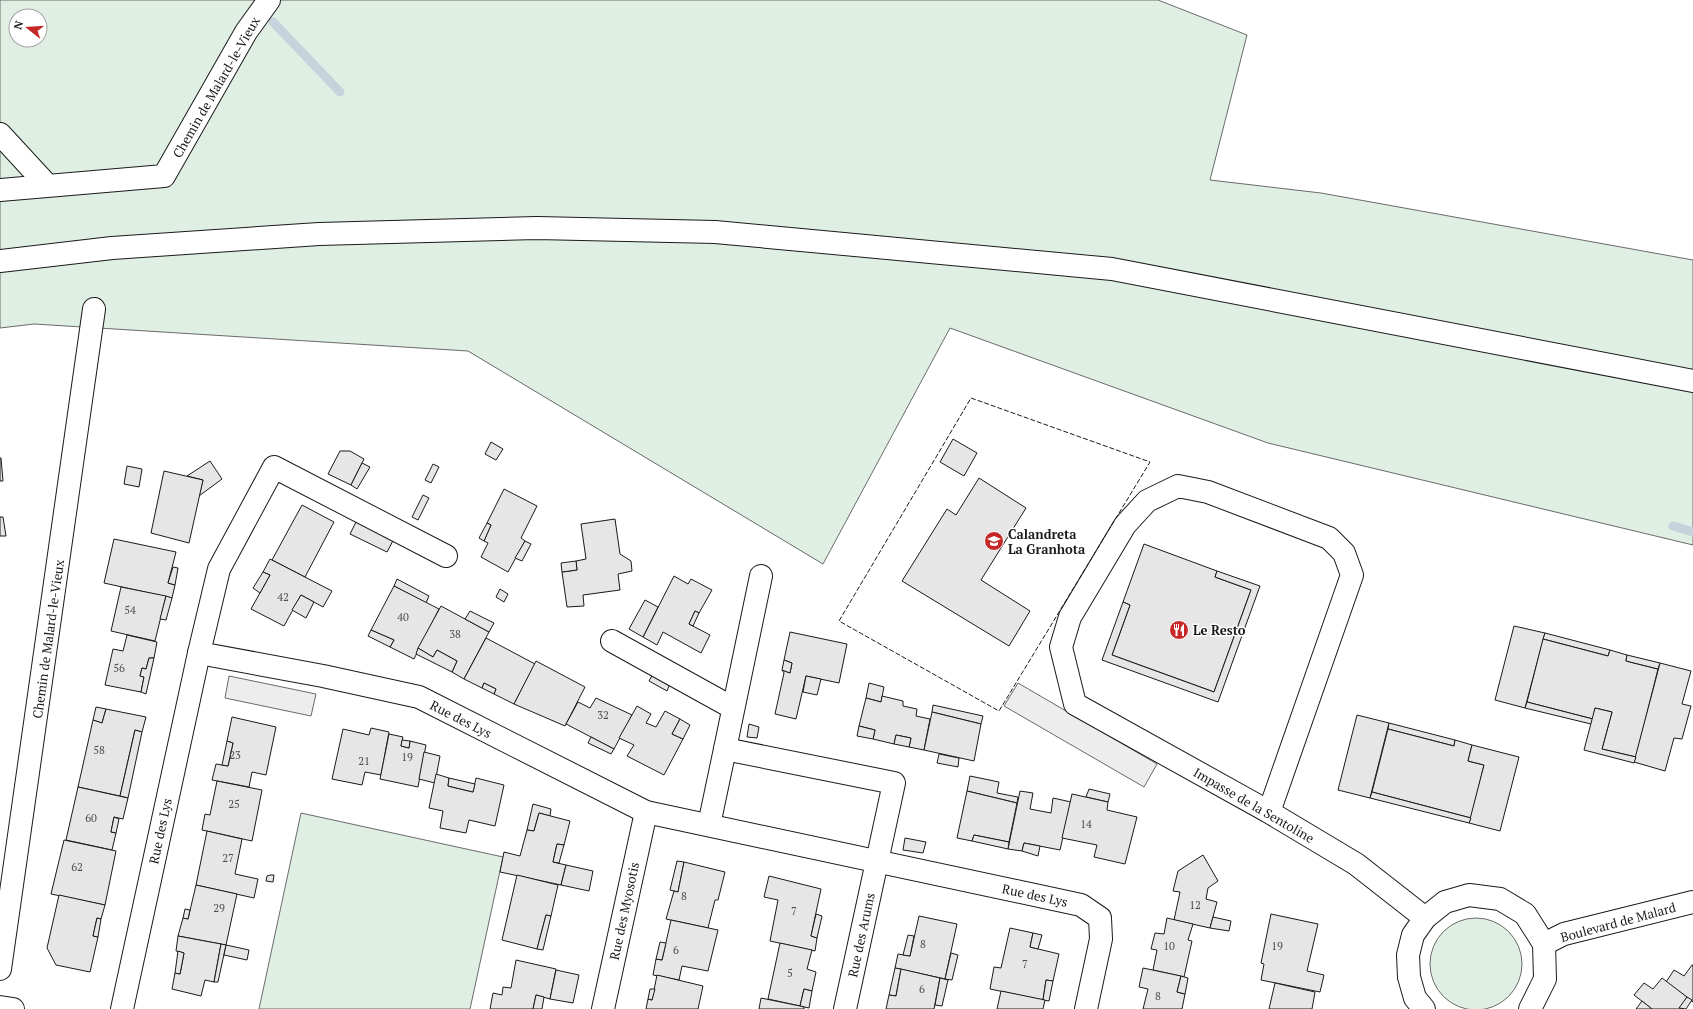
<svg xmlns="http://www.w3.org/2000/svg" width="1693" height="1009" font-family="'PT Serif',serif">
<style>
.green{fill:#e0efe3;stroke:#6a6a6a;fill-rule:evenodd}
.parking{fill:#ededed;stroke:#6a6a6a}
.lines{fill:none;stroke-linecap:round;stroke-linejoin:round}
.stream{stroke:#c6d2dc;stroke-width:9}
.building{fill:#e6e6e6;stroke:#1a1a1a}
.minor-casing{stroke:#1a1a1a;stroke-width:24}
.major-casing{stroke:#1a1a1a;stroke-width:24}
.minor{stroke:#fff;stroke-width:22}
.major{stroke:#fff;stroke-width:22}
.fence{stroke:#1a1a1a;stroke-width:1;stroke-dasharray:5 2;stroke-linecap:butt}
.labels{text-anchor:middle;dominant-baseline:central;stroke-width:3;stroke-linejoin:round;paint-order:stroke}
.number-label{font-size:11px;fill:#4d4d4d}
.street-label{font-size:13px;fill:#1a1a1a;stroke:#fff}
.poi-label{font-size:13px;font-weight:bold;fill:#1a1a1a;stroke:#fff;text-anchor:start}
</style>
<rect width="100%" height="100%" fill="#fff"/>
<g class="green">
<path d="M0 0H1158L1247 35 1210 180 1321 193 1693 260V545L1268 443 950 328 823 564 468 351 34 324 0 328ZM16 16H40V40H16Z"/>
<polygon points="301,813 503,857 470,1009 259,1009"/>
<circle cx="1476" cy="964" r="46"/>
</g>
<g class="parking">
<polygon points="229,676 316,694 311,716 225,698"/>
<polygon points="1018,683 1157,764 1144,787 1004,706"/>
</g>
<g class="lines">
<g class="stream">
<polyline points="273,22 340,92"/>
<polyline points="1673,526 1693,532"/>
</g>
</g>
<g class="building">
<polygon points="953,439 977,453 964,476 940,462"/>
<polygon points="491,442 503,449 496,460 485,454"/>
<polygon points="340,451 350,451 364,459 351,485 328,474"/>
<polygon points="0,458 1,458 3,481 0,481"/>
<polygon points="210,461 222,479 199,496 203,480 187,476"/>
<polygon points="362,463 370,467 357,489 351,485"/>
<polygon points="433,464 439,467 431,483 425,480"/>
<polygon points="127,466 142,469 139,487 124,484"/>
<polygon points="164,471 203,480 189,543 151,533"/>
<polygon points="979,478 1026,508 981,580 1030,611 1009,646 902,581 947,509 956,515"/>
<polygon points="504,489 537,506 521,538 525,541 508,572 481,557 488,543 484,541 491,525 487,523"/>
<polygon points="423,495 429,498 418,520 412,517"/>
<polygon points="302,505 334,522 305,577 272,560"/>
<polygon points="359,516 396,535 387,552 350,534"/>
<polygon points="0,517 3,517 6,536 0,536"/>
<polygon points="615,519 620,554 631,561 632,571 618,574 620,590 583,595 584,606 567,607 562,572 577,570 576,561 586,559 581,524"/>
<polygon points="487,523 491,525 484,541 479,538"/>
<polygon points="114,539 176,552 168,583 175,585 172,598 104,583"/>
<polygon points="525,541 531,544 522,561 515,558"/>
<polygon points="1144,544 1217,571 1215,577 1251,590 1214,692 1112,655 1130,605 1123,602"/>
<polygon points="270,559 332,591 323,607 301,595 284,626 251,609 270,575 263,572"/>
<polygon points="576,561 577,570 562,572 561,563"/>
<polygon points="173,567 178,568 175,585 168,583"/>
<polygon points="1217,571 1260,586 1218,702 1102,660 1123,602 1130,605 1112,655 1214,692 1251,590 1215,577"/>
<polygon points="263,572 270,575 260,593 253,588"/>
<polygon points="674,576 688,584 691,579 712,590 699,613 695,611 689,624 710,635 701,653 663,632 657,645 643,637"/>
<polygon points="397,579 429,596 426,603 394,586"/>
<polygon points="394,586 439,609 414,659 390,647 394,640 371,630"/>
<polygon points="121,587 166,596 155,641 111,631"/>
<polygon points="500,589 508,594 504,602 496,597"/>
<polygon points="301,595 314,602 306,618 292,610"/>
<polygon points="166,596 172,598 166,620 160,619"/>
<polygon points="645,600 658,607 643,637 629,629"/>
<polygon points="441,606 489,632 464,679 452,672 457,661 437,650 433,657 418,648"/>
<polygon points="470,611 494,623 489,632 465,619"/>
<polygon points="695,611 699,613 693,626 689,624"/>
<polygon points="1514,626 1545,633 1525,708 1495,700"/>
<polygon points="371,630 394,640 390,647 368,636"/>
<polygon points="790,632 847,644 839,683 806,676 796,719 775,714 784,673 782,670 790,673 792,663 784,660"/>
<polygon points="1545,633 1610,650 1608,656 1543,639"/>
<polygon points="127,635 157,642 154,658 149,658 146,669 142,668 140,676 144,677 141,692 105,685 113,649 123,651"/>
<polygon points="486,638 535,664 514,704 494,694 496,689 484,683 482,688 464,679"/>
<polygon points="1543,639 1608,656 1610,650 1627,655 1626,661 1658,669 1636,757 1602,749 1612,712 1595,708 1593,719 1527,702"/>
<polygon points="418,648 433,657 437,650 457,661 452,672 416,654"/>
<polygon points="1627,655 1660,663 1658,669 1626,661"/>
<polygon points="149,658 154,658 146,694 141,692 144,677 140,676 142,668 146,669"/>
<polygon points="784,660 792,663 790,673 782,670"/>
<polygon points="536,661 585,687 565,726 514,704"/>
<polygon points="1660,663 1691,671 1682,704 1691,706 1682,739 1674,738 1665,771 1634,762"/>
<polygon points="655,670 672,679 667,691 649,681"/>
<polygon points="806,676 821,679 817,695 803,692"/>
<polygon points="484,683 496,689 494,694 482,688"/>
<polygon points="869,683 884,687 881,702 866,698"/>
<polygon points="882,696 903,701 903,706 917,709 916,716 930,719 924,750 909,747 911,738 896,735 894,744 873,739 875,730 859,726 866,698 881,702"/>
<polygon points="596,698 632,715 614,749 566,724 578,702 590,708"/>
<polygon points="1527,702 1593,719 1591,724 1525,708"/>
<polygon points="933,705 983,716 981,724 932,712"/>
<polygon points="637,706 651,714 646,723 656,727 665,711 680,719 672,734 683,739 664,775 627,756 634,745 619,738"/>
<polygon points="96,707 106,709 102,723 93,720"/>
<polygon points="1595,708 1612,712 1602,749 1636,757 1634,763 1584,750"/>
<polygon points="106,709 146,717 142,732 135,730 120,796 78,787 93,720 102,723"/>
<polygon points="932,712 981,724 974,761 924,750"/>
<polygon points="1357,715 1389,723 1370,798 1338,790"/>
<polygon points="232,717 276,727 266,775 252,772 249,787 212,780 216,764 228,766 233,743 227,741"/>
<polygon points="680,719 690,725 683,739 672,734"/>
<polygon points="1389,723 1455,740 1454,746 1388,729"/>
<polygon points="749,724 759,727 757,738 747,737"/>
<polygon points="859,726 875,730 873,739 857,736"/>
<polygon points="371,728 389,732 381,775 365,772 362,785 332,779 343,729 369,735"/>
<polygon points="1388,729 1454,746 1455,740 1472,745 1468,761 1484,765 1471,818 1372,792"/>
<polygon points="135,730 142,732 128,798 120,796"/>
<polygon points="389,734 403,737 401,746 409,748 410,741 426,745 418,787 380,779"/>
<polygon points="896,735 911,738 909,747 894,744"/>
<polygon points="591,737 614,749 611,754 588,743"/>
<polygon points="402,740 410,741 409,748 401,746"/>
<polygon points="227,741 233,743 228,766 222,765"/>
<polygon points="1472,745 1519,757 1500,831 1469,823 1484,765 1468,761"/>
<polygon points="424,752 440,756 435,783 419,779"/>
<polygon points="939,754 959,758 958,767 937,763"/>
<polygon points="436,774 449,778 448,786 473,792 476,778 504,785 495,826 469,820 466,833 440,828 443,811 429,808"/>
<polygon points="970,776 999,782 997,793 1018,797 1017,803 967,791"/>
<polygon points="449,778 475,784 473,792 448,786"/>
<polygon points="217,781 262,790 252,841 202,830 205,814 210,815"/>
<polygon points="78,787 128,798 123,819 114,817 111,832 116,833 112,850 66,840"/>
<polygon points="1089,789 1110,794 1108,802 1086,797"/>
<polygon points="967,791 1017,803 1009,842 974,835 972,841 957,838"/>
<polygon points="1020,791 1033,793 1030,809 1051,813 1053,798 1071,802 1060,850 1024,843 1022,851 1008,849"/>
<polygon points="1372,792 1471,818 1469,823 1370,798"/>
<polygon points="1072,794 1108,802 1107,810 1137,817 1125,864 1094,857 1097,845 1062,838"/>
<polygon points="533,804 551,809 550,816 539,813 534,831 527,830"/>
<polygon points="539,813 570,821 564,845 557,844 553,862 566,865 561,885 500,872 504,852 520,856 527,830 534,831"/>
<polygon points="114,817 119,819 116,833 111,832"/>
<polygon points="207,831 242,839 235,874 258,879 254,898 196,885"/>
<polygon points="974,835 1009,842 1008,849 972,841"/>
<polygon points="905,838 926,842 923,853 903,850"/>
<polygon points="64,840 116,851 105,905 51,894"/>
<polygon points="1024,843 1040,846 1038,856 1022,851"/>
<polygon points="557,844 564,845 559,863 553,862"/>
<polygon points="1203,855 1218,881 1208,888 1206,899 1217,902 1210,928 1174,920 1180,892 1173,891 1178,871"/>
<polygon points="677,861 684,862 678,892 670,890"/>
<polygon points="684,862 725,872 718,900 715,900 708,928 666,919 674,891 678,892"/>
<polygon points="566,865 593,871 589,891 561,885"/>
<polygon points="270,875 274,875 273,882 266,881 267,876"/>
<polygon points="517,875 558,885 551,916 546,915 537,949 502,940"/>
<polygon points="769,876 821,889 811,936 817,938 815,951 770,941 778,900 764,897"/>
<polygon points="196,885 237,894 226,945 178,936 183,918 188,919"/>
<polygon points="59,895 105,905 101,919 97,918 93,936 98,937 90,972 56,965 47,948"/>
<polygon points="185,909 190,910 188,919 183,918"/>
<polygon points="816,914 822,916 817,938 811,936"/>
<polygon points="1271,914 1318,924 1307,971 1324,975 1320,992 1261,980 1264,964 1261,963"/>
<polygon points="546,915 551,916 543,950 537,949"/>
<polygon points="919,916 957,924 945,979 895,968 898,954 910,956"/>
<polygon points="1213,917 1231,921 1229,931 1210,928"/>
<polygon points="97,918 101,919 98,937 93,936"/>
<polygon points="1167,918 1193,924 1188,940 1192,941 1184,977 1153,970 1157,950 1151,949 1155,933 1164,934"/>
<polygon points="671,920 718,930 708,971 682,966 679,980 653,975 656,959 662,960"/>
<polygon points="1010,928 1033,933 1030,947 1059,954 1053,981 1046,980 1043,1000 990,989 994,967 1001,968"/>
<polygon points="1033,933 1042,935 1038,949 1030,947"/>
<polygon points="908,935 914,936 910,956 903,955"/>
<polygon points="178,936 221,944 214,982 205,980 201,996 172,989 175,973 180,974 184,953 176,951"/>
<polygon points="660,942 666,943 662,960 656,959"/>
<polygon points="780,943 812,950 807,969 816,972 812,991 804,989 800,1006 768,999"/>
<polygon points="221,944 226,945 218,982 214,982"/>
<polygon points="226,945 249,950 247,960 224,955"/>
<polygon points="178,951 184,953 180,974 175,973"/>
<polygon points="951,953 958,955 952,980 945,979"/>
<polygon points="516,960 556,969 550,999 536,995 533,1009 490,1009 493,993 502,995 503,987 511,988"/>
<polygon points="1692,965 1693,965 1693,1002 1666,982 1674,970 1684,976"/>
<polygon points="895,968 901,969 896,996 889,995"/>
<polygon points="1143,968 1181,976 1177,992 1185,994 1182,1009 1143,1009 1148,989 1139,987"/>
<polygon points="901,969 940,978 934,1009 886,1009 889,995 896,996"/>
<polygon points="556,970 579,975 573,1003 550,999"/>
<polygon points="657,975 703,986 698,1009 646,1009 648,999 652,1000"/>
<polygon points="1181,976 1188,978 1185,994 1177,992"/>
<polygon points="940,978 948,980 942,1006 935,1005"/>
<polygon points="1662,978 1687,997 1680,1009 1652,1009 1634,995 1644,983 1653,989"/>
<polygon points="1046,980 1053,981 1049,1001 1043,1000"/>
<polygon points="1275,983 1315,992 1312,1009 1269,1009"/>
<polygon points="650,989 655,989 652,1000 648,999"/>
<polygon points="804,989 812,991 809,1008 800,1006"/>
<polygon points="1001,991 1045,1000 1043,1009 997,1009"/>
<polygon points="536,995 544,997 542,1009 533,1009"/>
<polygon points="1687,997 1692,1000 1686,1009 1679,1008"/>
<polygon points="761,998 800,1006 804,1007 804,1009 759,1009"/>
<polygon points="1642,1001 1652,1009 1636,1009"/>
</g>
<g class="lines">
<defs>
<g id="minor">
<polyline points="0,134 47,185"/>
<polyline points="0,190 164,176 246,32 269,0"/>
<polyline points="612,641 733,708"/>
<polyline points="199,653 323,676 419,697 646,812 1081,905 1100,918 1101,939 1086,1009"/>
<polyline points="725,749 761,576"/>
<polyline points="1269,812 1352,575 1344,553 1329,538 1208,492 1178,486 1147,501 1125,525 1070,617 1061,647 1075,704 1269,812 1356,864 1425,918"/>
<polyline points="709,825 725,749 894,783 845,1009"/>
<polyline points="1544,944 1564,934 1693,902"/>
<polyline points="0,969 94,309"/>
<polyline points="0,1007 13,1009"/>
<polyline points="122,1009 199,653 219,569 274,467 446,556"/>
<polyline points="603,1009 646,812"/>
<polyline points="1424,1009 1415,998 1409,977 1408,955 1413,935 1425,918 1445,902 1469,895 1500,899 1525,914 1544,944 1545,979 1530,1009"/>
</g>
<polyline id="major" points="0,261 112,248 319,234 537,228 715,232 1112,269 1693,381"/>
</defs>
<use href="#minor" class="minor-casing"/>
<use href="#major" class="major-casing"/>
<use href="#minor" class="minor"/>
<use href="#major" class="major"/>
<polygon class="fence" points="971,398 1150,462 999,711 839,621"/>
</g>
<defs>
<symbol id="school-disc" viewBox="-11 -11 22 22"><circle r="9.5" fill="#c62828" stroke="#fff"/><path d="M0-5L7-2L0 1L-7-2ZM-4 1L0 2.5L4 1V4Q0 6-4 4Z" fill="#fff"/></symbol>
<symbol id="restaurant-disc" viewBox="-11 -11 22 22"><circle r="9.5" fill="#c62828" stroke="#fff"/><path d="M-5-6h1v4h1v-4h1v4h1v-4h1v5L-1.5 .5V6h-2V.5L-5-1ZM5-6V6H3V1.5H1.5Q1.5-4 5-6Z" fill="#fff"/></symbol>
</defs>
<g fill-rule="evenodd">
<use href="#school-disc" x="983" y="530" width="22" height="22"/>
<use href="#restaurant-disc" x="1168" y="619" width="22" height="22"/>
</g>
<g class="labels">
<g class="number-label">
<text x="283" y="597">42</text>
<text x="130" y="610">54</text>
<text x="403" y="617">40</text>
<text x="455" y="634">38</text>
<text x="119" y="668">56</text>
<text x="603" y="715">32</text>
<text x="99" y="750">58</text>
<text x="235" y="755">23</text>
<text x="407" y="757">19</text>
<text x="364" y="761">21</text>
<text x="234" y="804">25</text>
<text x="91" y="818">60</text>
<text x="1086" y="824">14</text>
<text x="228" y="858">27</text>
<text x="77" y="867">62</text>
<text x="684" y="896">8</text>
<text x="1195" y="905">12</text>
<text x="219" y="908">29</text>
<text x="794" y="911">7</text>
<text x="923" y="944">8</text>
<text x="1169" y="946">10</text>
<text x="1277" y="946">19</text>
<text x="676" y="950">6</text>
<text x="1025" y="964">7</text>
<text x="790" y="973">5</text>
<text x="922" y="989">6</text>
<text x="1158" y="996">8</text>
</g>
<g class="street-label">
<text transform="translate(216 87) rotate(-60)">Chemin de Malard-le-Vieux</text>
<text transform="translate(48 639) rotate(-82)">Chemin de Malard-le-Vieux</text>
<text transform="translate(461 719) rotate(27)">Rue des Lys</text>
<text transform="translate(1254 805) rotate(30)">Impasse de la Sentoline</text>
<text transform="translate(160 831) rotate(-78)">Rue des Lys</text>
<text transform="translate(1035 895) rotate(12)">Rue des Lys</text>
<text transform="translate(624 911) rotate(-78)">Rue des Myosotis</text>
<text transform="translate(1618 922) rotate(-15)">Boulevard de Malard</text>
<text transform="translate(861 935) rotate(-78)">Rue des Arums</text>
</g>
<g class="poi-label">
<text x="1008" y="534">Calandreta<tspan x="1008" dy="15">La Granhota</tspan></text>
<text x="1193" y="630">Le Resto</text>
</g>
</g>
<g transform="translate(28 28) rotate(287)"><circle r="19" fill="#ffffff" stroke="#a3a3a3"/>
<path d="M0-3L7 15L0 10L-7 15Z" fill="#c62828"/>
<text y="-6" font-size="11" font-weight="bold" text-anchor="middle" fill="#1a1a1a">N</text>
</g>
</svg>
